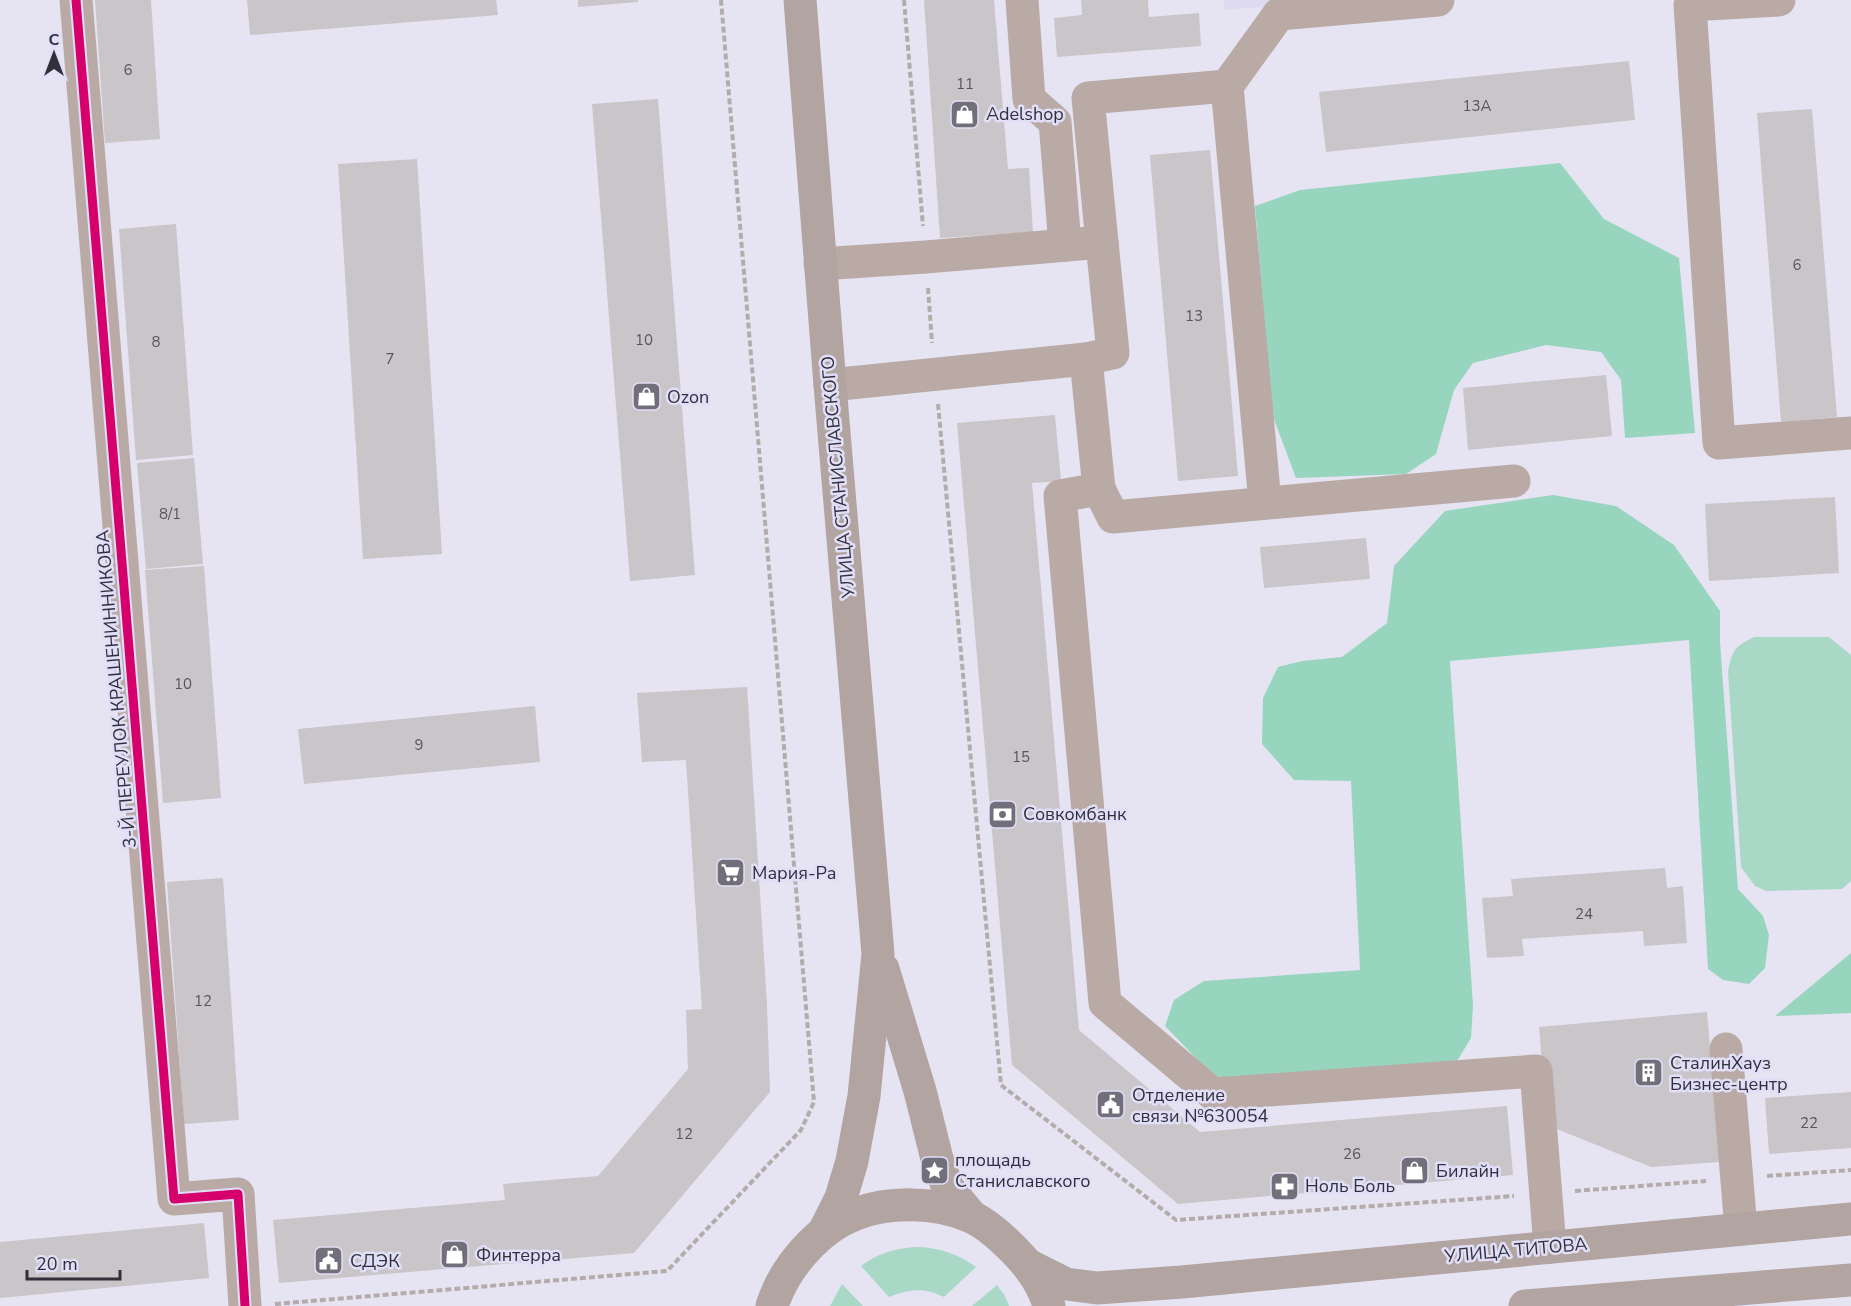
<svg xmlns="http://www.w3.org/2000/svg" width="1851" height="1306" font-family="'Nunito Sans',sans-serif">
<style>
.built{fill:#dddaf1}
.green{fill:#aad8c7}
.forest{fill:#97d5be}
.building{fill:#c9c5c8}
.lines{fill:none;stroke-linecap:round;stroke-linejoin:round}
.path{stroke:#b4abab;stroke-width:4;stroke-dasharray:6 3;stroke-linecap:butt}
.minor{stroke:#b9aaa5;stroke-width:33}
.major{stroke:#b1a4a1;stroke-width:33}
.cycleway-casing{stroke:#e1def8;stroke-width:13}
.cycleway{stroke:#d6006c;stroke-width:9}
.labels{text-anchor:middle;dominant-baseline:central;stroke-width:5;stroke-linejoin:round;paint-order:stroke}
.number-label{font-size:15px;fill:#57555e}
.poi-label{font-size:18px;fill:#31303a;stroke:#e1def8;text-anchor:start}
.street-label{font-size:18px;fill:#31303a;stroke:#e1def8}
</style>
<rect width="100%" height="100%" fill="#e6e4f2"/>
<polygon class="built" points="1224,0 1337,0 1225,10"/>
<g class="green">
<path d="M1754 637H1829L1851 655V881L1842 889 1766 891 1755 886 1741 867 1728 671C1732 650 1735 646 1754 637Z"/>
<path d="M918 1247C940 1248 958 1254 976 1267L944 1297C924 1287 909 1289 889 1297L861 1266C878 1253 896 1248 918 1247Z"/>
<polygon points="842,1284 863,1306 830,1306"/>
<polygon points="997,1285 1005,1296 1009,1306 972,1306"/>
</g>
<g class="forest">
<polygon points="1560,163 1604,219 1679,258 1695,433 1625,438 1621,380 1601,352 1546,345 1473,363 1454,390 1436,454 1406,474 1296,478 1272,414 1255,206 1300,190"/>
<polygon points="1553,495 1616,506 1674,545 1720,611 1720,642 1738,889 1763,916 1769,935 1765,968 1749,984 1723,980 1708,969 1689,640 1450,661 1473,1005 1471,1038 1454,1066 1219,1082 1165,1026 1174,1000 1204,981 1360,970 1351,781 1294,780 1262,744 1263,698 1278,667 1302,661 1342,657 1387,623 1394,566 1445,511"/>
<polygon points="1851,953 1851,1013 1775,1016"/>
</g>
<g class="building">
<polygon points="95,0 151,0 160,139 105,143"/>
<polygon points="247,0 496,0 498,15 250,35"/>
<polygon points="578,0 638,0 638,2 578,7"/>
<polygon points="924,0 994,0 1008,169 1029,168 1033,232 940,238"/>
<polygon points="1081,0 1148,0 1149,17 1199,13 1201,46 1057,57 1054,18 1082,15"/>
<polygon points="1629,61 1635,120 1326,152 1319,92"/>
<polygon points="658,99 695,575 630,581 592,104"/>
<polygon points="1812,109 1837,417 1781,422 1757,113"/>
<polygon points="1210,150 1238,476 1178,481 1150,155"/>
<polygon points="417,159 442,554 363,559 338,164"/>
<polygon points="176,224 193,455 136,460 119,229"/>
<polygon points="1606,375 1612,436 1468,450 1463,388"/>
<polygon points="1055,415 1061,481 1032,483 1079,1030 1200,1132 1507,1106 1513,1175 1178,1204 1012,1065 957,423"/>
<polygon points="194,458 203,564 146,569 137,463"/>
<polygon points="1835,497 1839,573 1709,581 1705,504"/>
<polygon points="1366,538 1370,579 1264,588 1260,547"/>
<polygon points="204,566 221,798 163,803 145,570"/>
<polygon points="747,687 767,1005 770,1092 634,1253 279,1283 273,1220 505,1200 503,1184 598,1176 688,1069 686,1010 702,1009 686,760 642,762 637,693"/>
<polygon points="535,706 540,762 304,784 298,729"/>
<polygon points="1665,868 1667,888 1683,886 1687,943 1644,946 1643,931 1522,939 1524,956 1487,958 1482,898 1513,896 1511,879"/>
<polygon points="223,878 239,1120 184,1124 167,882"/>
<polygon points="1707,1012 1720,1162 1651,1167 1547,1125 1539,1027"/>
<polygon points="1851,1092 1851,1148 1769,1154 1765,1098"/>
<polygon points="204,1223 209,1278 0,1298 0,1242"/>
</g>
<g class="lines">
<g class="path">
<polyline points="904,0 923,226"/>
<polyline points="928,288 932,343"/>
<polyline points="938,404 1001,1085 1176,1220 1514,1196"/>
<polyline points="1767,1176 1851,1170"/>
<polyline points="1575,1191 1706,1181"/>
<polyline points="275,1304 667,1271 801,1130 814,1102 721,0"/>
</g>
<g class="minor">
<polyline points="76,0 174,1199 238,1194 245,1306"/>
<polyline points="1022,0 1029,99 1055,122 1065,245"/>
<polyline points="1779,0 1690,5 1719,443 1851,433"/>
<polyline points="1227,86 1279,14 1438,0"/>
<polyline points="1102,242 1088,98 1227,86 1265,503"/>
<polyline points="820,264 926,257 1102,242 1113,353 1086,359"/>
<polyline points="830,385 1086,359 1099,489 1060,496 1105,1003 1213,1094 1536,1071 1550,1247"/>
<polyline points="1099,489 1113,517 1514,481"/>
<polyline points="1726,1049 1741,1229"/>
</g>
<g class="major">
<polyline points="800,0 830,385 878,954 864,1096 852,1161 841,1198 824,1232"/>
<polyline points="883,969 920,1091 937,1159 948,1188 971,1216"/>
<polyline points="1030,1266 1066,1284 1097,1288 1182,1282 1851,1219"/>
<path d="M772 1306C784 1268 818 1228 856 1214 889 1201 936 1202 969 1216 985 1222 1001 1237 1013 1249 1029 1265 1043 1283 1049 1306"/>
<polyline points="1525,1306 1851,1280"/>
</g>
<defs>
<polyline id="cycleway" points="76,0 174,1199 238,1194 245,1306"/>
</defs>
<use href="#cycleway" class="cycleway-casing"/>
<use href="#cycleway" class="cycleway"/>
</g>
<defs>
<symbol id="shop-square" viewBox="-11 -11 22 22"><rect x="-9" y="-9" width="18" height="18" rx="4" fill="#706f7a" stroke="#e1def8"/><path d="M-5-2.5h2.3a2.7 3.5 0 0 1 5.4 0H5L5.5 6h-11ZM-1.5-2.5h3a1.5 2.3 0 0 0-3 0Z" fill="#fff"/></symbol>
<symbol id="bank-square" viewBox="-11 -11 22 22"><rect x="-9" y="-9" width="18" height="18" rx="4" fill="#706f7a" stroke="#e1def8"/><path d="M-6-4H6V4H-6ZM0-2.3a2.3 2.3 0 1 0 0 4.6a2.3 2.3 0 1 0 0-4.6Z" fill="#fff"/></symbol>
<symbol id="supermarket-square" viewBox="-11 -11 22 22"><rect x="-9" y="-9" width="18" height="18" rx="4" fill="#706f7a" stroke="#e1def8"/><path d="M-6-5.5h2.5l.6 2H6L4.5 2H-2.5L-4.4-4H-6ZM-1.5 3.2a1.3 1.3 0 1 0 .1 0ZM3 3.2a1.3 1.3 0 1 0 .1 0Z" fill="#fff"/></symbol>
<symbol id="building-square" viewBox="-11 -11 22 22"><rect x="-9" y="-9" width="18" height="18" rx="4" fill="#706f7a" stroke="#e1def8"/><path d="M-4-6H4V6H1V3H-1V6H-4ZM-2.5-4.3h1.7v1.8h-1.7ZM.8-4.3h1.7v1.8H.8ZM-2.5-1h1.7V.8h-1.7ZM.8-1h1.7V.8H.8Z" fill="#fff"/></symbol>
<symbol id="civic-square" viewBox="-11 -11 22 22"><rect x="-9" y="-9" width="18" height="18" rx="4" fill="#706f7a" stroke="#e1def8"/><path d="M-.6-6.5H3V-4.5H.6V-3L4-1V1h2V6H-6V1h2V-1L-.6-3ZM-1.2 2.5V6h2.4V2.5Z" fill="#fff"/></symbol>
<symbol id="sight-square" viewBox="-11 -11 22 22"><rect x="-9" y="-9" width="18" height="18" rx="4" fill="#706f7a" stroke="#e1def8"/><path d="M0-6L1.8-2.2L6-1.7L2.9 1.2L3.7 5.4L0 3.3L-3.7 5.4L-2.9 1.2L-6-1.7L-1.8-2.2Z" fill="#fff"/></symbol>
<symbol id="pharmacy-square" viewBox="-11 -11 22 22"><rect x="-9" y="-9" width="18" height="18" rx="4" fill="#706f7a" stroke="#e1def8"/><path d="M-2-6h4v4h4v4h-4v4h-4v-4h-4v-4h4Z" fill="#fff"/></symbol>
</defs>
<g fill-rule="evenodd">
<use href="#shop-square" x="948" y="98" width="33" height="33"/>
<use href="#shop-square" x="630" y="380" width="33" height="33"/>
<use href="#bank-square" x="986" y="798" width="33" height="33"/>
<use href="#supermarket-square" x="714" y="856" width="33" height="33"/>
<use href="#building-square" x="1632" y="1056" width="33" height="33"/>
<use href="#civic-square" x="1094" y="1088" width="33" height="33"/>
<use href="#sight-square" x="918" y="1154" width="33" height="33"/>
<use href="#shop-square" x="1398" y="1154" width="33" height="33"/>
<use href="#pharmacy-square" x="1268" y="1170" width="33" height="33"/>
<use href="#shop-square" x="438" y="1238" width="33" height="33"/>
<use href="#civic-square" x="312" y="1244" width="33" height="33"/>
</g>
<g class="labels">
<g class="number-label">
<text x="128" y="70">6</text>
<text x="965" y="84">11</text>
<text x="1477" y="106">13А</text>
<text x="1797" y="265">6</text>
<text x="1194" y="316">13</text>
<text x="644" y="340">10</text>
<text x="156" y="342">8</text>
<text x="390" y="359">7</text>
<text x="170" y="514">8/1</text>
<text x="183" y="684">10</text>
<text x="419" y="745">9</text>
<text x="1021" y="757">15</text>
<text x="1584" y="914">24</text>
<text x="203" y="1001">12</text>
<text x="1809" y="1123">22</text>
<text x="684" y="1134">12</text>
<text x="1352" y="1154">26</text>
</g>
<g class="poi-label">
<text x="986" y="114">Adelshop</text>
<text x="667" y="397">Ozon</text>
<text x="1023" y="814">Совкомбанк</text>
<text x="752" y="873">Мария-Ра</text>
<text x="1670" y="1063">СталинХауз<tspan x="1670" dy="21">Бизнес-центр</tspan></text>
<text x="1132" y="1095">Отделение<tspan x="1132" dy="21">связи №630054</tspan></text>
<text x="955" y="1160">площадь<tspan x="955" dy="21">Станиславского</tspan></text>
<text x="1436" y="1171">Билайн</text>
<text x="1305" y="1186">Ноль Боль</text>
<text x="476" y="1255">Финтерра</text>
<text x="350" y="1261">СДЭК</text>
</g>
<g class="street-label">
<text transform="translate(838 477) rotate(-95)">УЛИЦА СТАНИСЛАВСКОГО</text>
<text transform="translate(116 689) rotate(-95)">3-Й ПЕРЕУЛОК КРАШЕНИННИКОВА</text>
<text transform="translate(1516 1250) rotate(-5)">УЛИЦА ТИТОВА</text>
</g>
</g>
<g transform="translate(54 54)" stroke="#e1def8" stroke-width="4.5" paint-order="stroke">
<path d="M0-4.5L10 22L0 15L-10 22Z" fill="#31303a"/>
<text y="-9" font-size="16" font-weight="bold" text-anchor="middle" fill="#31303a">С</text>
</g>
<path d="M27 1270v9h93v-9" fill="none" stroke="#31303a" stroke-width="3"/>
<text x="36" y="1270" font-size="18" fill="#31303a" stroke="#e1def8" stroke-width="4.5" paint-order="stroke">20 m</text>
</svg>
